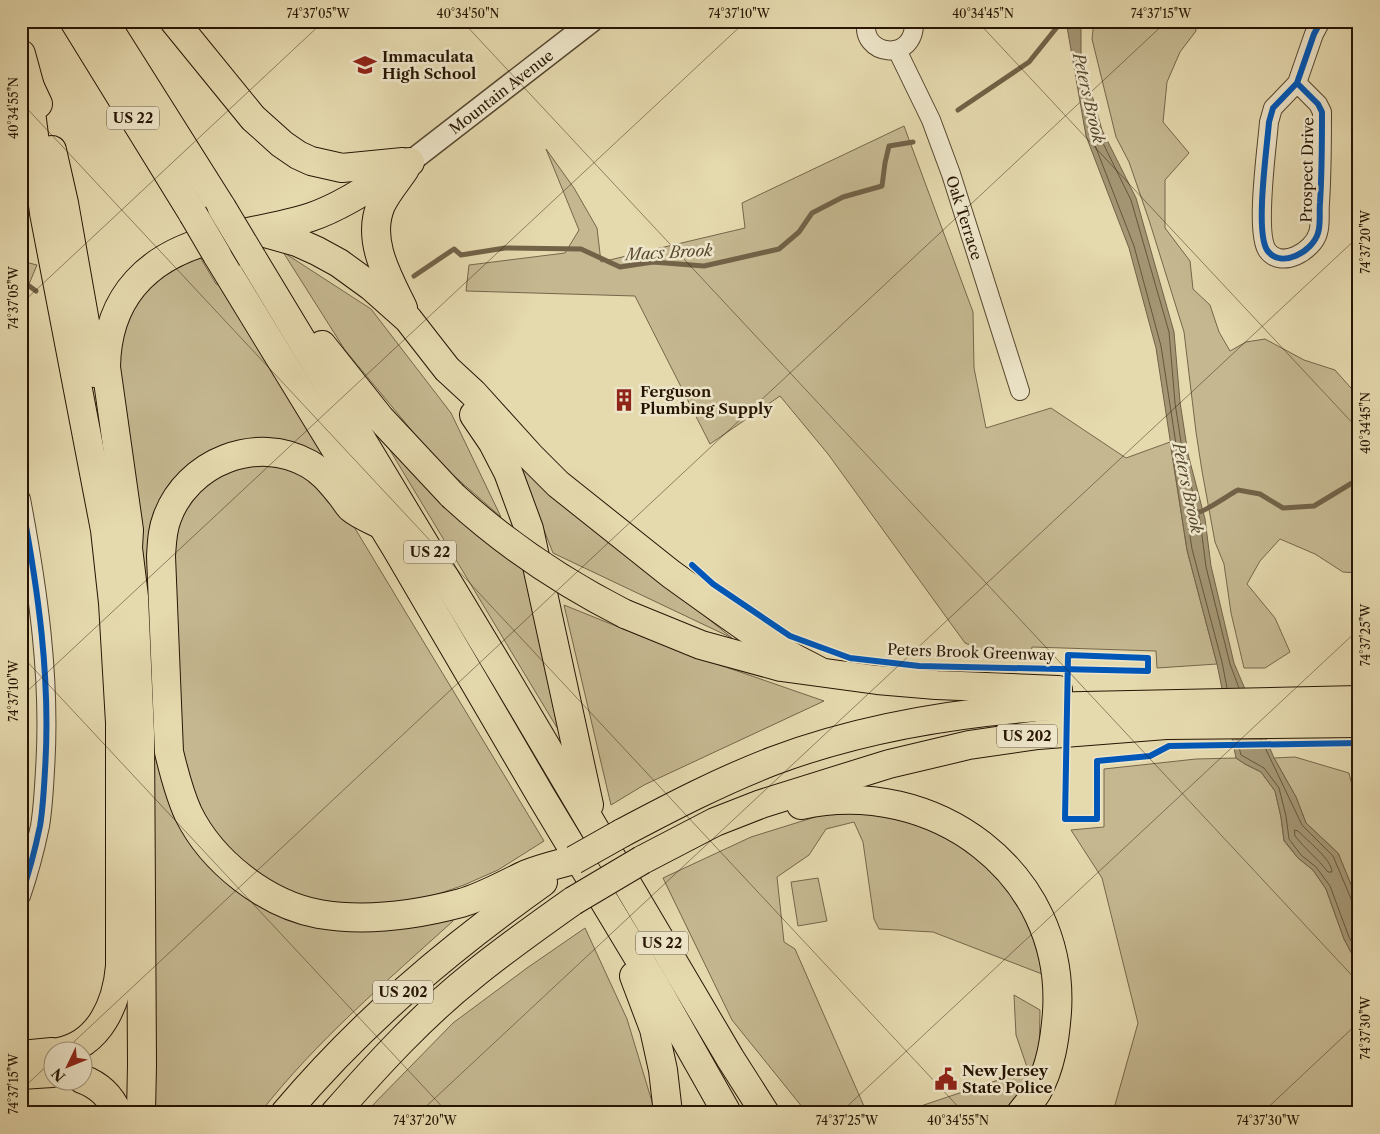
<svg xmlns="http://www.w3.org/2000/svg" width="1380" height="1134" font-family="'Libre Caslon Text',serif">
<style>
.green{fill:#c5b891;stroke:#76664a}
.water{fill:#a49674;stroke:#726247}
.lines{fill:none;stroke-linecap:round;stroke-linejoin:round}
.shore{stroke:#66563c;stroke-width:1}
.stream{stroke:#726247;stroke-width:5}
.minor-casing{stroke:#56462e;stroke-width:20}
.tertiary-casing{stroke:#56462e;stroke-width:24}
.trunk-casing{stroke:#271503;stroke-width:30}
.minor{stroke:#eee6ca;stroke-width:18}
.tertiary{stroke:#eee6ca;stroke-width:21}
.trunk{stroke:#e5d9ae;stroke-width:28}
.trunk-bridge-casing{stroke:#271503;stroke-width:30;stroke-linecap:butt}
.trunk-bridge{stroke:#e5d9ae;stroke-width:28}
.cycleway-casing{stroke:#eee6ca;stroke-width:9}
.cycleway{stroke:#0057b8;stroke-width:6}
.ticks{fill:none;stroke:#271503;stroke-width:1;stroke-opacity:0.45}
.labels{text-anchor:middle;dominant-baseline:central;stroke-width:5;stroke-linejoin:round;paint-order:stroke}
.shield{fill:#eee6ca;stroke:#63543f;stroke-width:1}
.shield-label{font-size:14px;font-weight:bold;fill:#271503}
.poi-label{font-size:15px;font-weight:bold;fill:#271503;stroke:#eee6ca;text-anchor:start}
.street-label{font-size:15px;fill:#271503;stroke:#eee6ca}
.water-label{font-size:16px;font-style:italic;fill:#594930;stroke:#eee6ca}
.neatline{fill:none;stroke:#271503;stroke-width:2}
.ticks-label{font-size:12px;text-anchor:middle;fill:#271503}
</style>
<rect width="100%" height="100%" fill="#e5d9ae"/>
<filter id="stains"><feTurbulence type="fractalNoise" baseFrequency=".004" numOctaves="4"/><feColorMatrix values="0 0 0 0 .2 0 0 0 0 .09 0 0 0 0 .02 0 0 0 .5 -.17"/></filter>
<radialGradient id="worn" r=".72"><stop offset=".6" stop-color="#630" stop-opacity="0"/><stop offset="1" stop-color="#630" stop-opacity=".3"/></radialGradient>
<g class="green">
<polygon points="1094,21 1195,21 1196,31 1180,52 1167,82 1163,122 1189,153 1165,180 1165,228 1190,261 1193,289 1210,305 1219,332 1230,351 1246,342 1265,339 1304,360 1335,370 1359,397 1359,573 1343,572 1315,554 1280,539 1260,561 1247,584 1275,618 1290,652 1265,668 1244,668 1231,613 1224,564 1215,542 1202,471 1196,432 1184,332 1149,220 1129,162 1116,137 1092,39"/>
<polygon points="904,126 973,312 974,368 986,428 1051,408 1126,458 1170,442 1187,550 1217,664 1157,668 1156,651 1032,647 1030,657 992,654 965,643 828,454 780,396 710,444 635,296 466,291 469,265 565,253 579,230 546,149 574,188 597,228 601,262 745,228 742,203"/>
<polygon points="283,252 371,309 451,413 501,517 437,461 345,350"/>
<polygon points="200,257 216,284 220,285 235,309 329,465 302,451 186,471 152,606 145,606 116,387 121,320 162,269"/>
<polygon points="21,261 37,265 24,296 21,298"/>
<polygon points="373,422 528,570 559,731"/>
<polygon points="263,461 301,471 339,502 544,841 498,870 464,885 401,907 356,912 267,885 211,832 180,762 171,540 193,491 236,464"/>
<polygon points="519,466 732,638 553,553"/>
<polygon points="564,605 668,647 824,701 644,785 611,805"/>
<path d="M150 741H157L255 899 451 918 453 921C386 982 316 1041 260 1113H145Z"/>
<polygon points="1295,757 1349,773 1359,813 1359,904 1338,853 1306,823 1296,797 1274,758"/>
<polygon points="1236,758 1245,764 1261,772 1275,791 1281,817 1284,841 1298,858 1313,870 1326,889 1344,939 1359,967 1359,1113 1109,1113 1115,1105 1138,1023 1102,878 1071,830 1104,827 1104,769 1196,759"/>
<polygon points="828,813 880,813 947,832 1010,886 1043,956 1042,974 933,932 879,929 874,919 863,842 854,822 826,829 809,855 777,877 784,942 795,949 867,1113 807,1113 732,1020 663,878 751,837"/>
<polygon points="818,878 827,921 798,926 791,882"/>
<polygon points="585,928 627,1019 653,1105 653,1113 365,1113 453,1023 527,968"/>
<polygon points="1014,995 1040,1010 1039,1064 1032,1083 1000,1113 900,1113 1028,1070 1016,1035"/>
</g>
<polygon class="water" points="1066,21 1081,21 1081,57 1102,130 1136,198 1174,332 1180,402 1188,454 1205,519 1211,566 1234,663 1274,758 1296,797 1306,823 1338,853 1359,904 1359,967 1344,939 1326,889 1313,870 1298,858 1284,840 1281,817 1275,791 1261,772 1245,764 1236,758 1217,664 1187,550 1156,348 1129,248 1086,136"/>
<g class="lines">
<g class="shore">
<polyline points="1227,688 1222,662 1192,549 1161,346 1134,246 1091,135 1087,113 1089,110 1092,111 1098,133 1131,200 1169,332 1175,403 1183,455 1200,520 1206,567 1230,664 1239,688"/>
<polyline points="1237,739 1241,755 1264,768 1279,788 1286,816 1289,839 1301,855 1316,867 1330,886 1349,937 1359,956"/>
<polyline points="1261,739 1302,825 1333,856 1352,901 1355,904 1359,904"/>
<path d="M1295 830 1298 831C1308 841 1332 860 1332 872H1328C1318 859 1305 849 1295 836Z"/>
</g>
<g class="stream">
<polyline points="958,110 1029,62 1062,21"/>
<polyline points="414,276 454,249 461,255 505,248 581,249 620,267 653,262 704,266 779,249 799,232 812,213 843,197 882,186 885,163 889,146 913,142"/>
<polyline points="21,283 25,283 36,291"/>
<path d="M1199 512C1204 512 1230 494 1238 490L1260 494 1283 508 1314 506 1352 483 1359 477"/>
</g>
<defs>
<g id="minor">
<path d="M867 21C858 55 916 65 914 21"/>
<path id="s1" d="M897 50 931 120 951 174 1020 391"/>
<path d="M1297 83 1318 104 1322 112C1322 142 1322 172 1320 203 1319 212 1321 224 1318 233 1313 251 1281 270 1267 250 1255 231 1267 148 1269 122L1273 108 1297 83 1314 34 1321 21"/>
<path d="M21 499C38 589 51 679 45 770 44 789 43 808 40 826 35 850 29 873 21 896"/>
</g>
<g id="tertiary">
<path id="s2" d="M410 162 592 21"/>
</g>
<g id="trunk">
<polyline points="74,21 193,214"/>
<polyline points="104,21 222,208"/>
<polyline points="174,21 253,118 282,144 298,155 311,161 342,168 403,162"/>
<polyline points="21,54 30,87 38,104"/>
<path d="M30 87 31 112 44 213 105 530 113 603 120 723V966C117 1003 100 1044 59 1052"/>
<polyline points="52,150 64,203 94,373"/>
<polyline points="258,231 297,242 317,251 339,263 372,287 408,319 447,369 473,393 530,456 558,484 671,574 717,607 768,643 794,658 821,672"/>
<polyline points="217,255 396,548 541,796 653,982 727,1113"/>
<polyline points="252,258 505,677 730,1058 765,1113"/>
<path d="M403 308C388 277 366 240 381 205 387 192 397 181 405 169"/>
<polyline points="322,345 380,418 452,495"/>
<polyline points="474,415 493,443 508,472 529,529 589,805"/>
<path d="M382 525C372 520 359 515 351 508 348 505 345 500 342 496 332 484 323 472 309 464 257 434 187 462 167 518 162 531 162 542 161 556L169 752C174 773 179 793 188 813 212 862 266 904 319 914 366 922 416 915 461 903 485 896 505 884 527 874 542 868 559 864 574 860"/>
<polyline points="625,614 701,645 781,667 877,680 936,685 1058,690"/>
<path d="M801 805C933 776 1066 872 1057 1012 1055 1039 1051 1067 1037 1092 1033 1099 1026 1106 1021 1113"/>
<path d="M622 833C671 807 721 781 773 761 858 729 947 714 1037 707L1359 700"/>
<polyline points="642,860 715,822 761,804 889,764 969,745 1038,735 1166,725 1359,723"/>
<polyline points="634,976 654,1029 663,1070 668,1113"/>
<polyline points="21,1055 52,1052"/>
<polyline points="21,1075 52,1073"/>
<path d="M82 1079C99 1085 111 1097 118 1113"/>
<path d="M141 1113 142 1065 140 733 134 597 128 548 129 530 106 367C107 295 150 254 218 238 249 231 280 227 311 217 346 205 378 181 410 162"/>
<path d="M285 1113C362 1022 446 951 543 882"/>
<path d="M335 1113C378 1064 422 1016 472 976 505 949 539 925 573 901"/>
</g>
</defs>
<use href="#minor" class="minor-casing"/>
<use href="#tertiary" class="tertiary-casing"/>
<use href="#trunk" class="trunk-casing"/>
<use href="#minor" class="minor"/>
<use href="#tertiary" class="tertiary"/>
<use href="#trunk" class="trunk"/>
<defs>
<g id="trunk-bridge">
<polyline points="222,208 252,258"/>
<polyline points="193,214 217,255"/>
<path d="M452 495C504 543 562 582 625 614"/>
<polyline points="574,860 622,833"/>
<polyline points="573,901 642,860"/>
</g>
</defs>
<use href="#trunk-bridge" class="trunk-bridge-casing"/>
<use href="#trunk-bridge" class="trunk-bridge"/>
<defs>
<g id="cycleway">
<path d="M1297 83 1318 104 1322 112C1322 142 1322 172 1320 203 1319 212 1321 224 1318 233 1313 251 1281 270 1267 250 1255 231 1267 148 1269 122L1273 108 1297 83 1314 34 1321 21"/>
<path d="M21 499C38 589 51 679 45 770 44 789 43 808 40 826 35 850 29 873 21 896"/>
<polyline points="692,565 713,584 790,636 850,658 919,666 1148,671 1148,658 1068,655 1065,819 1097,819 1097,761 1150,756 1169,746 1359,743"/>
</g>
</defs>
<use href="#cycleway" class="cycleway-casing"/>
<use href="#cycleway" class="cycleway"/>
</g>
<path class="ticks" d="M462 21 1359 983M977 21 1359 430M21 102 964 1113M21 304 324 21M21 655 448 1113M21 697 746 21M63 1052 1167 21M21 1090 52 1061M419 1113 1359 236M840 1113 1359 629M1262 1113 1359 1022"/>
<defs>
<symbol id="school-bare" viewBox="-9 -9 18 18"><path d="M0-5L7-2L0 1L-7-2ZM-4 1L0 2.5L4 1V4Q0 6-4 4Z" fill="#8f2418" stroke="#eee6ca" stroke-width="2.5" paint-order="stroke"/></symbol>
<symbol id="building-bare" viewBox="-9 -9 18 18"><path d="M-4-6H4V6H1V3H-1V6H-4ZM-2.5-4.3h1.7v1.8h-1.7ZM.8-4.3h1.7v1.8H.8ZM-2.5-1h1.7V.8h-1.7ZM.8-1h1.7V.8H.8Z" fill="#8f2418" stroke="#eee6ca" stroke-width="2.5" paint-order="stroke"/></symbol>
<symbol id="civic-bare" viewBox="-9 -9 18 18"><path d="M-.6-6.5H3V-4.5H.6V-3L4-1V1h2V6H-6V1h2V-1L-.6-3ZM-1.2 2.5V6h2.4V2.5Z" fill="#8f2418" stroke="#eee6ca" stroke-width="2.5" paint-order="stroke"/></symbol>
</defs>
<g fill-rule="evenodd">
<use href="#school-bare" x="349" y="49" width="32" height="32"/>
<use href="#building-bare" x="608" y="384" width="32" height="32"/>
<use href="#civic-bare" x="930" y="1063" width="32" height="32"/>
</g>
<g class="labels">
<g class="shield">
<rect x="107" y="106.5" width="52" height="23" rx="4"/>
<rect x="404" y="540.5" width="52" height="23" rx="4"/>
<rect x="997" y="724.5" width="60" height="23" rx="4"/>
<rect x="636" y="931.5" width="52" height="23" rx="4"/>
<rect x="373" y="980.5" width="60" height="23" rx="4"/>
</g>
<g class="shield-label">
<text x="133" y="118">US 22</text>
<text x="430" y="552">US 22</text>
<text x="1027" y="736">US 202</text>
<text x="662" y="943">US 22</text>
<text x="403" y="992">US 202</text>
</g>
<g class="poi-label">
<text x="382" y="56">Immaculata<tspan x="382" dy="17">High School</tspan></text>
<text x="640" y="391">Ferguson<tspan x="640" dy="17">Plumbing Supply</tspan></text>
<text x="962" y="1070">New Jersey<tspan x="962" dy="17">State Police</tspan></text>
</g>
<g class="street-label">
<text stroke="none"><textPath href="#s2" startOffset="115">Mountain Avenue</textPath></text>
<text transform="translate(1307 170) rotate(-89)">Prospect Drive</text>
<text stroke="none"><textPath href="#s1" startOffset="181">Oak Terrace</textPath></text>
<text transform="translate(971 652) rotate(2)">Peters Brook Greenway</text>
</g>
<g class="water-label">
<text transform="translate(1089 98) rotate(77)">Peters Brook</text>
<text transform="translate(669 252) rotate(-3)">Macs Brook</text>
<text transform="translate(1188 488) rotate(78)">Peters Brook</text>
</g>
</g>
<rect width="1380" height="1134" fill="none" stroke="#e5d9ae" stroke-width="55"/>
<g transform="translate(68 1066) rotate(227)"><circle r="24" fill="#eee6ca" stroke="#9e927a"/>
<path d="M0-4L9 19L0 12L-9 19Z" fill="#8f2418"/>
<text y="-8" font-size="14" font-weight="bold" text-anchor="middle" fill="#271503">N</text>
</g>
<rect x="28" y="28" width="1324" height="1078" class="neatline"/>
<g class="ticks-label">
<text x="318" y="18">74°37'05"W</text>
<text x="468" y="18">40°34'50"N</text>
<text x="739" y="18">74°37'10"W</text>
<text x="983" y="18">40°34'45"N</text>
<text x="1161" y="18">74°37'15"W</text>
<text transform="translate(14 108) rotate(-90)" y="4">40°34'55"N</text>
<text transform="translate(1366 242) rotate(-90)" y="4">74°37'20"W</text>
<text transform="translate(14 298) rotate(-90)" y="4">74°37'05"W</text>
<text transform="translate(1366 423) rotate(-90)" y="4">40°34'45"N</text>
<text transform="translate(1366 635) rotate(-90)" y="4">74°37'25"W</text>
<text transform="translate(14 691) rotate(-90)" y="4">74°37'10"W</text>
<text transform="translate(1366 1028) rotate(-90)" y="4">74°37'30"W</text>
<text transform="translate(14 1084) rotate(-90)" y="4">74°37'15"W</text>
<text x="425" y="1125">74°37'20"W</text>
<text x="847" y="1125">74°37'25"W</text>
<text x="958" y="1125">40°34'55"N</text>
<text x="1268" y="1125">74°37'30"W</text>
</g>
<rect width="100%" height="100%" filter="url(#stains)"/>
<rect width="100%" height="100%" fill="url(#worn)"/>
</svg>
